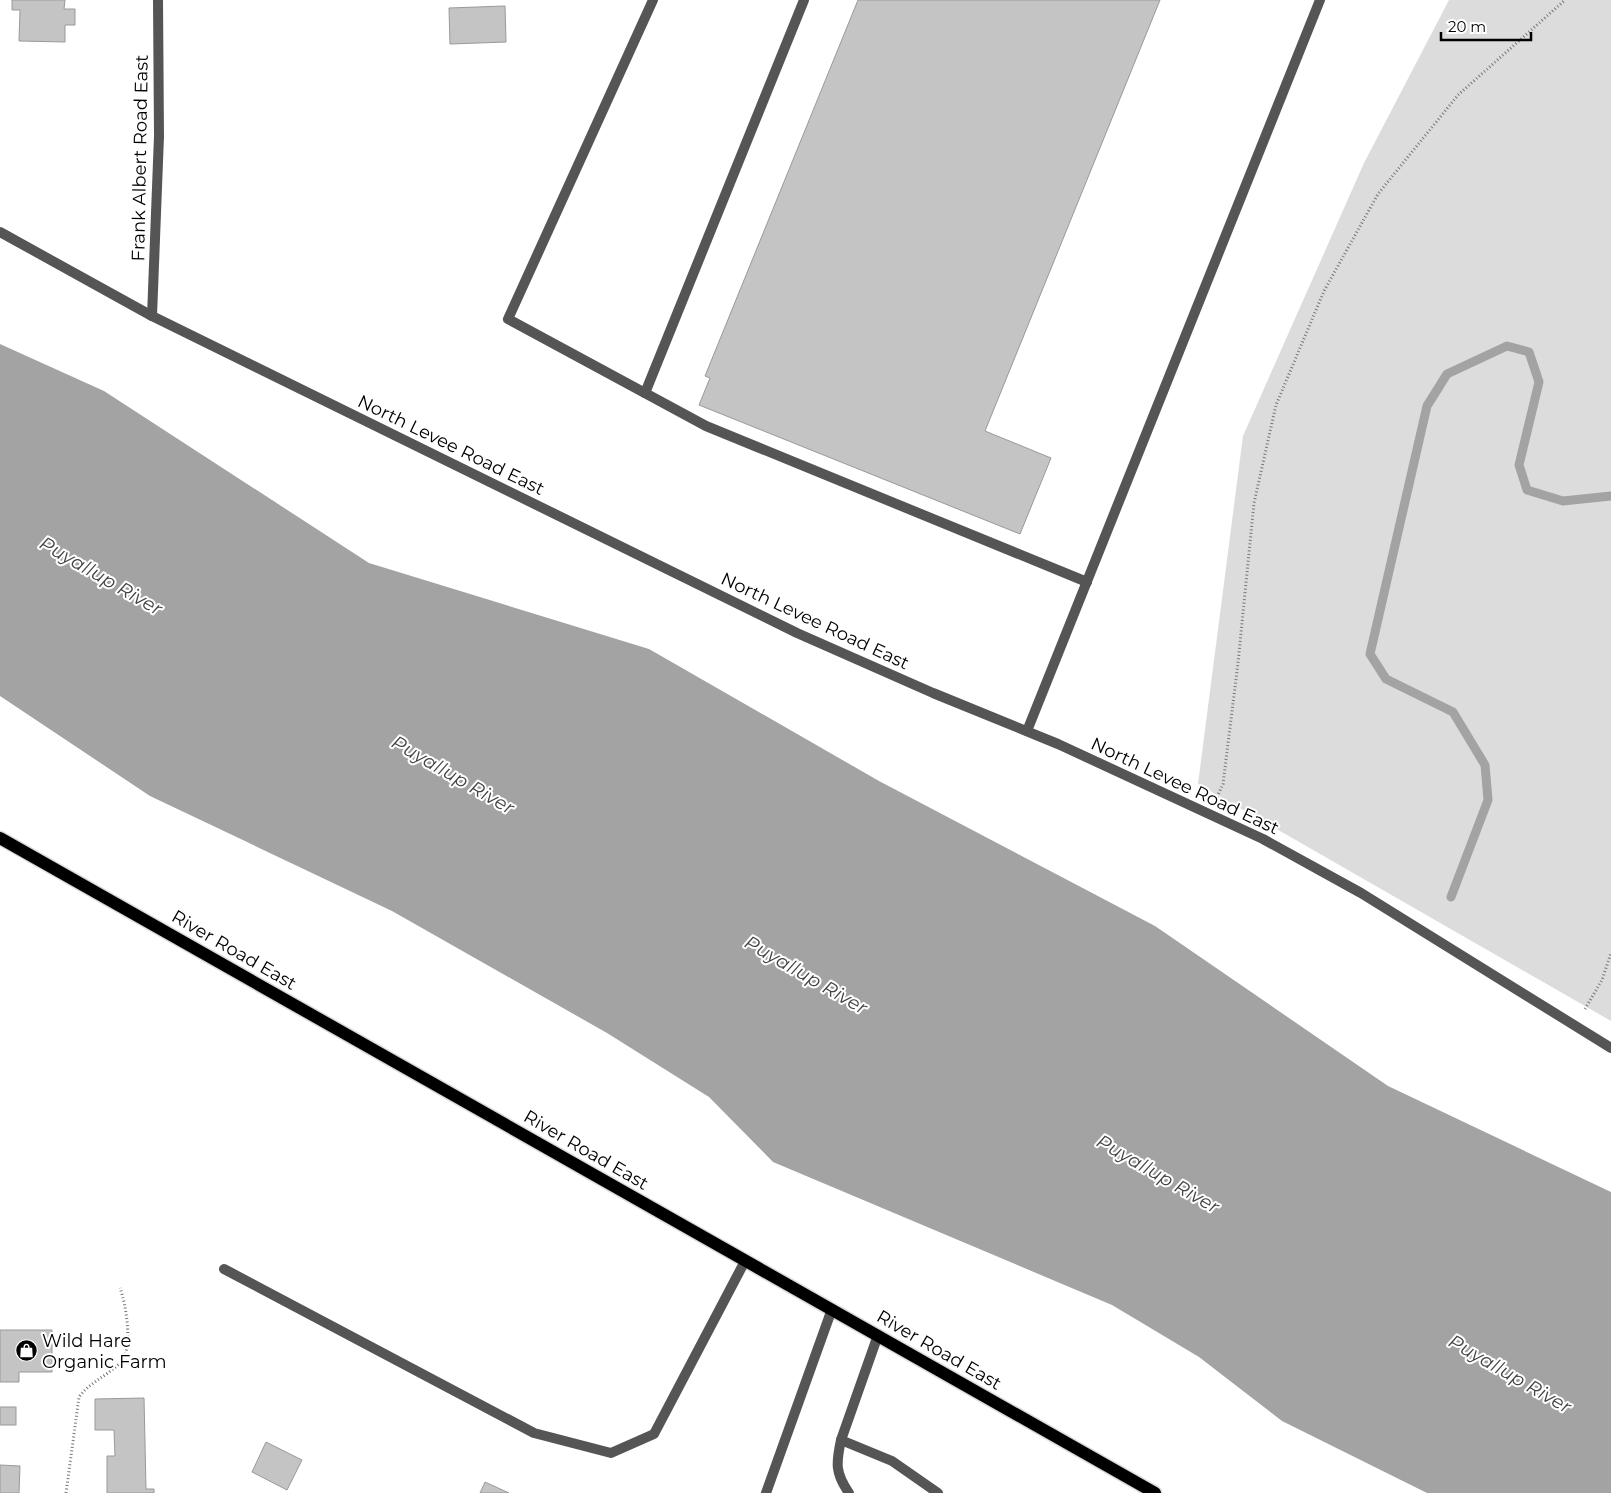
<svg xmlns="http://www.w3.org/2000/svg" width="1611" height="1493" font-family="Montserrat,sans-serif">
<style>
.green{fill:#dcdcdc}
.water{fill:#a3a3a3}
.lines{fill:none;stroke-linecap:round;stroke-linejoin:round}
.stream{stroke:#a3a3a3;stroke-width:9}
.building{fill:#c4c4c4;stroke:#999}
.primary-casing{stroke:#dbdbdb;stroke-width:15}
.path{stroke:#777;stroke-width:3;stroke-dasharray:1 2.5;stroke-linecap:butt}
.service{stroke:#555;stroke-width:10}
.minor{stroke:#555;stroke-width:10}
.tertiary{stroke:#555;stroke-width:10}
.primary{stroke:#000;stroke-width:12}
.labels{text-anchor:middle;dominant-baseline:central;stroke-width:4;stroke-linejoin:round;paint-order:stroke}
.street-label{font-size:18px;fill:#000;stroke:#fff}
.poi-label{font-size:18px;fill:#000;stroke:#fff;text-anchor:start}
.water-label{font-size:19px;font-style:italic;fill:#444;stroke:#fff}
</style>
<rect width="100%" height="100%" fill="#fff"/>
<polygon class="green" points="1449,0 1611,0 1611,1021 1198,784 1243,436 1364,163"/>
<polygon class="water" points="0,344 104,391 369,563 649,649 879,781 1155,926 1388,1086 1611,1192 1611,1493 1427,1493 1282,1421 1199,1357 1112,1305 773,1162 709,1097 607,1033 392,911 150,796 0,696"/>
<g class="lines">
<polyline class="stream" points="1451,897 1488,800 1485,765 1453,712 1386,679 1370,654 1427,406 1447,374 1507,346 1529,352 1539,382 1519,465 1527,490 1563,501 1611,496"/>
</g>
<g class="building">
<polygon points="12,0 65,0 64,9 75,9 75,25 65,25 65,42 19,41 20,10 12,10"/>
<polygon points="858,0 1160,0 985,431 1051,458 1020,534 699,405 710,378 705,376"/>
<polygon points="505,6 506,42 450,44 449,8"/>
<polygon points="0,1330 52,1330 52,1372 19,1372 19,1382 0,1382"/>
<polygon points="144,1398 146,1489 154,1489 154,1493 107,1493 107,1456 115,1456 114,1430 95,1430 95,1399"/>
<rect x="0" y="1407" width="16" height="18"/>
<polygon points="266,1442 302,1460 287,1490 252,1472"/>
<polygon points="0,1465 20,1466 19,1493 0,1493"/>
<polygon points="485,1482 509,1493 480,1493"/>
</g>
<g class="lines">
<defs>
<polyline id="primary" points="0,838 1155,1493"/>
</defs>
<use href="#primary" class="primary-casing"/>
<g class="path">
<polyline points="1217,797 1223,784 1238,663 1254,503 1276,405 1324,291 1378,194 1458,95 1565,0"/>
<polyline points="1585,1009 1602,980 1611,953"/>
<path d="M66 1493 79 1397C90 1382 107 1376 120 1363 134 1350 126 1304 120 1288"/>
</g>
<g class="service">
<polyline points="653,0 508,319 706,426 1087,582"/>
<polyline points="645,393 804,0"/>
<polyline points="1027,731 1320,0"/>
<polyline points="224,1269 534,1433 611,1453 654,1434 745,1261"/>
<polyline points="878,1335 841,1440 892,1461 938,1493"/>
<path d="M841 1440C836 1463 835 1473 849 1493"/>
<polyline points="766,1493 832,1309"/>
</g>
<polyline class="minor" points="0,232 152,316"/>
<polyline class="tertiary" points="158,0 159,136 152,316 797,633 933,693 1058,744 1263,839 1361,893 1611,1048"/>
<use href="#primary" class="primary"/>
</g>
<defs>
<symbol id="shop-disc" viewBox="-11 -11 22 22"><circle r="9.5" fill="#000" stroke="#fff"/><path d="M-5-2.5h2.3a2.7 3.5 0 0 1 5.4 0H5L5.5 6h-11ZM-1.5-2.5h3a1.5 2.3 0 0 0-3 0Z" fill="#fff"/></symbol>
</defs>
<g fill-rule="evenodd">
<use href="#shop-disc" x="14" y="1338" width="25" height="25"/>
</g>
<g class="labels">
<g class="street-label">
<text transform="translate(140 158) rotate(-89)">Frank Albert Road East</text>
<text transform="translate(451 445) rotate(26)">North Levee Road East</text>
<text transform="translate(815 621) rotate(25)">North Levee Road East</text>
<text transform="translate(1185 786) rotate(25)">North Levee Road East</text>
<text transform="translate(234 950) rotate(30)">River Road East</text>
<text transform="translate(586 1150) rotate(30)">River Road East</text>
<text transform="translate(939 1350) rotate(30)">River Road East</text>
</g>
<g class="poi-label">
<text x="42" y="1341">Wild Hare<tspan x="42" dy="21">Organic Farm</tspan></text>
</g>
<g class="water-label">
<text transform="translate(101 576) rotate(30)">Puyallup River</text>
<text transform="translate(453 775) rotate(30)">Puyallup River</text>
<text transform="translate(806 975) rotate(30)">Puyallup River</text>
<text transform="translate(1158 1174) rotate(30)">Puyallup River</text>
<text transform="translate(1510 1374) rotate(30)">Puyallup River</text>
</g>
</g>
<path d="M1441 32v8h90v-8" fill="none" stroke="#000000" stroke-width="2.5"/>
<text x="1448" y="32" font-size="15" fill="#000000" stroke="#ffffff" stroke-width="4" paint-order="stroke">20 m</text>
</svg>
